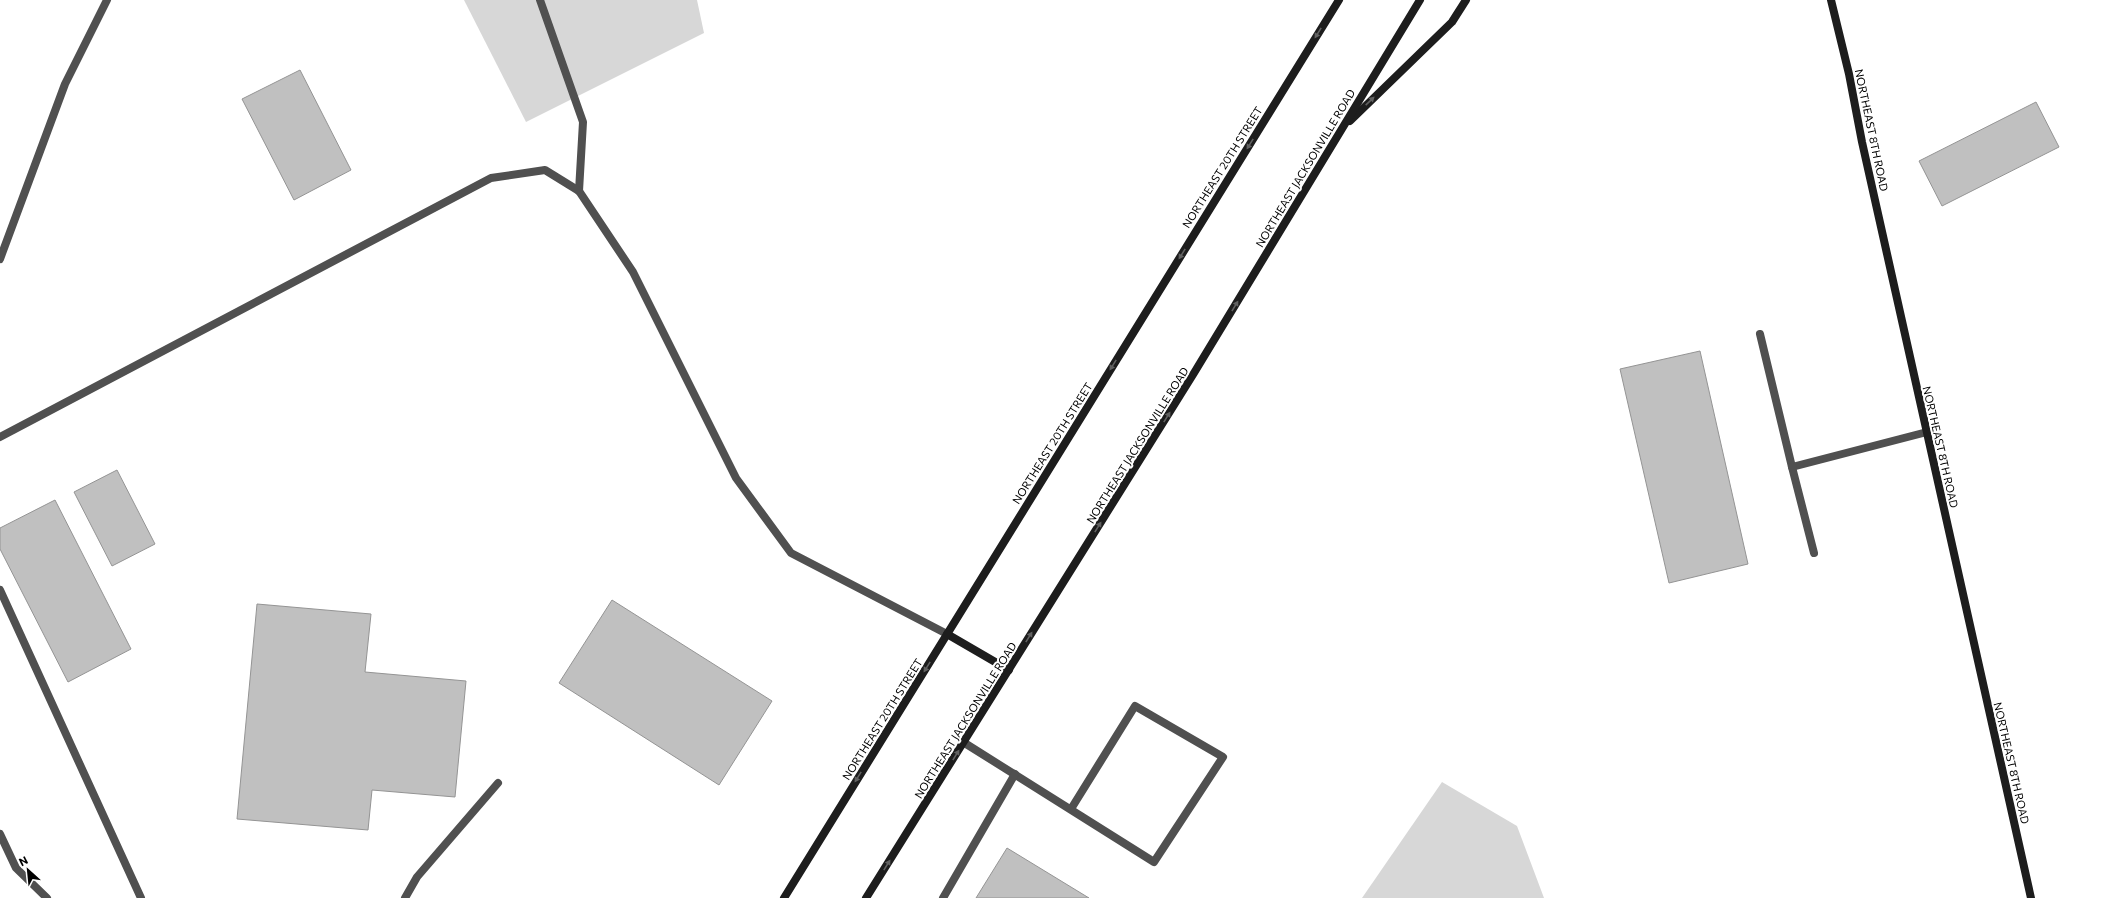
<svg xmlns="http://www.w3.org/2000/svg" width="2108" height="898" font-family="Commissioner,sans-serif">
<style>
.green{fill:#d7d7d7}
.building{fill:#c0c0c0;stroke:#949494}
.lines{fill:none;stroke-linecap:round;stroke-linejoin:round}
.service{stroke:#505050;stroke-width:8}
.secondary{stroke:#1d1d1d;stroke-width:8}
.oneway{fill:#616161}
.labels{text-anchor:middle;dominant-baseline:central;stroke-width:4;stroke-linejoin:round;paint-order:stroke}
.street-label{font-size:11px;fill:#000;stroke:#fff}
</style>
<rect width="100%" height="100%" fill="#fff"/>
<g class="green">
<polygon points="464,0 697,0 704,33 526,122"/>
<polygon points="1442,782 1517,826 1544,898 1362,898"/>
</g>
<g class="building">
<polygon points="300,70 351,170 294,200 242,99"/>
<polygon points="2036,102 2059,147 1942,206 1919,161"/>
<polygon points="1700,351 1748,564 1669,583 1620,369"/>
<polygon points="117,470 155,544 112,566 74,492"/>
<polygon points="55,500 131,649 68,682 0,549 0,528"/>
<polygon points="612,600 772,701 719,785 559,683"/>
<polygon points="257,604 371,614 365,672 466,681 455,797 372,790 368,830 237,819"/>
<polygon points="1007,848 1089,898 976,898"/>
</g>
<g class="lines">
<g class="service">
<polyline points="540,0 583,122 579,191"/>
<polyline points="0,259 65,84 107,0"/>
<polyline points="1760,334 1792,467 1927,432"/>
<polyline points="0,437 491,178 545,170 579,191 633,272 736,478 791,553 947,634"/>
<polyline points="1792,467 1814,553"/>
<polyline points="0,590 141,898"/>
<polyline points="963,742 1154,862 1223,757 1135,706 1071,809"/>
<polyline points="0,834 16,868 47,898"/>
<polyline points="405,898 417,877 498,783"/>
<polyline points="943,898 1015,774"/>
</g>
<g class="secondary">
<polyline points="1831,0 1849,74 1862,142 2031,898"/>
<polyline points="1350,121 1452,22 1466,0"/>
<polyline points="947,634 1009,670"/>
<polyline points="784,898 1339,0"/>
<polyline points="866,898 1194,373 1420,0"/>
</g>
</g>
<defs><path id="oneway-solid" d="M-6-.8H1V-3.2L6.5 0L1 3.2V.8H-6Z"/></defs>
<g class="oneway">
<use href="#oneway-solid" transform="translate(1318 33) rotate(122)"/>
<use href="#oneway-solid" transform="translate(1370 101) rotate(-44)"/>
<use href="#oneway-solid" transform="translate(1250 144) rotate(122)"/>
<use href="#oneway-solid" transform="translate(1182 254) rotate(122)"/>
<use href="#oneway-solid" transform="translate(1235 306) rotate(-59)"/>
<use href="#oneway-solid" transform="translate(1113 365) rotate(122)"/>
<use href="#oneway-solid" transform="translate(1167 417) rotate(-58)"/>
<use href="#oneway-solid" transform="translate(1098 527) rotate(-58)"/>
<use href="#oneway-solid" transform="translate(1029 637) rotate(-58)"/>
<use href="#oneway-solid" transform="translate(927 667) rotate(122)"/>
<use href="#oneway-solid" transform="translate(956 755) rotate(-58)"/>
<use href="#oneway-solid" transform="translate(858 777) rotate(122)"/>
<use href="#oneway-solid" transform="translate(887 865) rotate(-58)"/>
</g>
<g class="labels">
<g class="street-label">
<text transform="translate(1872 130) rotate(78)">NORTHEAST 8TH ROAD</text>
<text transform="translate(1222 167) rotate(-58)">NORTHEAST 20TH STREET</text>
<text transform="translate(1305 168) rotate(-59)">NORTHEAST JACKSONVILLE ROAD</text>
<text transform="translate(1052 443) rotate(-58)">NORTHEAST 20TH STREET</text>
<text transform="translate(1137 445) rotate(-58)">NORTHEAST JACKSONVILLE ROAD</text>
<text transform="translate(1941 447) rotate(77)">NORTHEAST 8TH ROAD</text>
<text transform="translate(882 719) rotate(-58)">NORTHEAST 20TH STREET</text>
<text transform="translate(965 720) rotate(-58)">NORTHEAST JACKSONVILLE ROAD</text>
<text transform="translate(2012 763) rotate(77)">NORTHEAST 8TH ROAD</text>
</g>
</g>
<g transform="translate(28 870) rotate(333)" stroke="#ffffff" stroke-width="3" paint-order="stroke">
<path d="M0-3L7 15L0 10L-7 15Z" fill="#000000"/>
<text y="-6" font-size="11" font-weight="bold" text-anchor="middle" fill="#000000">N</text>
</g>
</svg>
